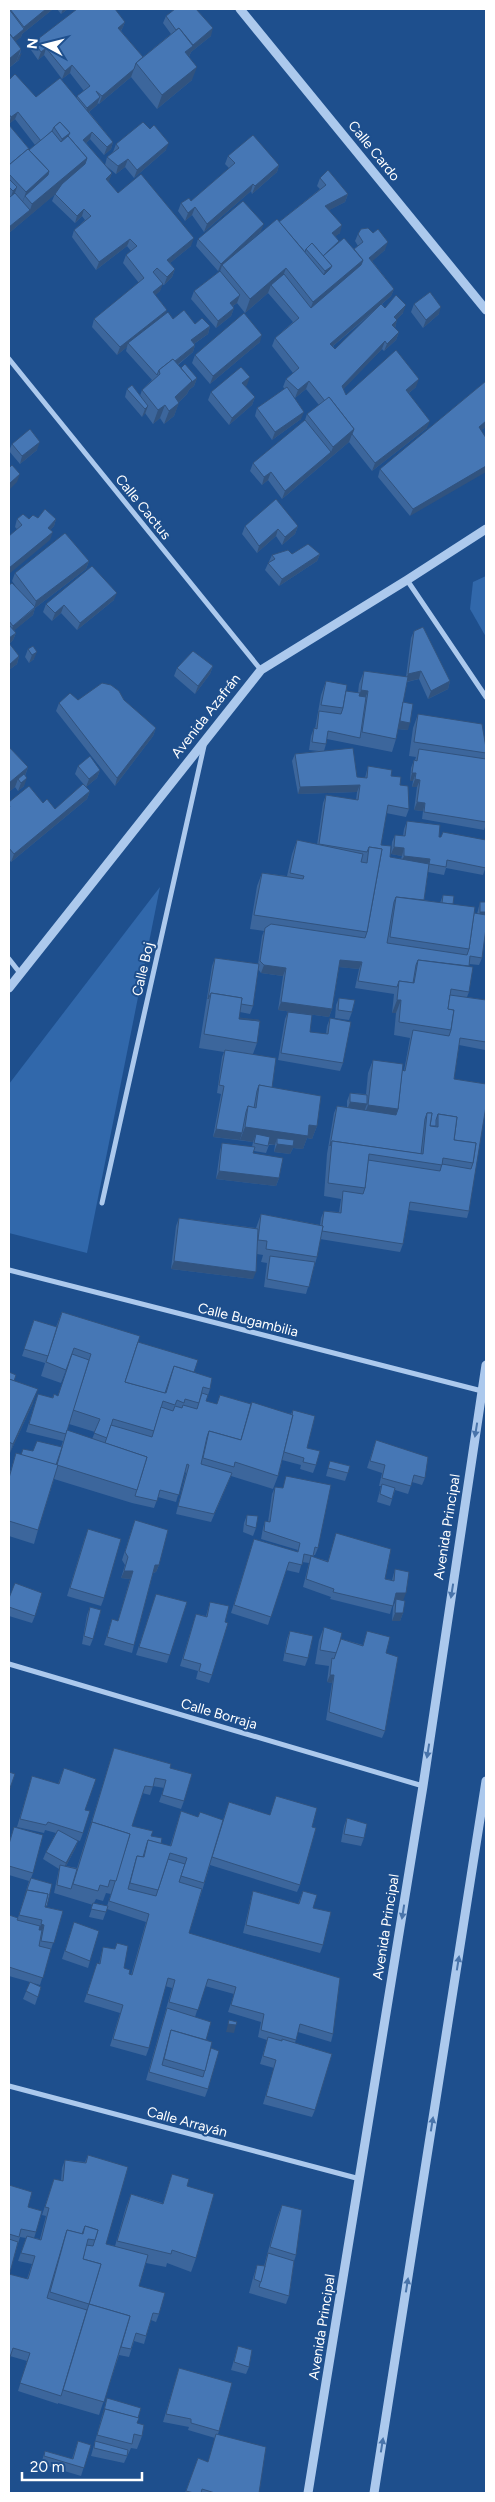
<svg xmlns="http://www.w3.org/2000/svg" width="495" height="2502" font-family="Figtree,sans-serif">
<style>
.green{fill:#3168ab}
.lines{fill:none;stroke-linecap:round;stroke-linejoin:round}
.minor{stroke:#acc9ed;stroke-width:5}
.tertiary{stroke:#acc9ed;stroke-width:9}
.wall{fill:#3c669c;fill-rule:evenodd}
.shaded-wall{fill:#31537f}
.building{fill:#4677b5;stroke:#31537f}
.oneway{fill:#4974aa}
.labels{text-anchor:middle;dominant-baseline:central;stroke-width:4;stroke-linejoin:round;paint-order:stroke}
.street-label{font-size:14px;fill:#fff;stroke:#1e4f8d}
</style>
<rect width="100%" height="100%" fill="#1e4f8d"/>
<g class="green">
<polygon points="486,576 486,637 470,609 473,582"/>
<polygon points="160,887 87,1253 9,1233 9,1084"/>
</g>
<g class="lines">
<g class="minor">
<polyline points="9,359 261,670"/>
<polyline points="407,580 486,697"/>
<polyline points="9,959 20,973"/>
<polyline points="102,1203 204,746"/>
<polyline points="9,1270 482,1391"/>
<polyline points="9,1664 423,1786"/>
<polyline points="9,2086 360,2179"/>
</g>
<g class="tertiary">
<polyline points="240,9 486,310"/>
<polyline points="9,988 261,670 407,580 486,529"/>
<polyline points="308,2493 423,1786 486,1365"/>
<polyline points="374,2493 486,1781"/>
</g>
</g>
<g class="wall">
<polygon points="9,9 53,9 22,34 21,37 15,41 21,49 19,60 9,68"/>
<polygon points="57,9 68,9 61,14"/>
<polygon points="166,16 211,36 191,52 189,57 192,80 157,109 131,77 99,104 98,103 97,105 89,112 113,142 111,149 104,155 90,139 86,143 112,173 108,182 118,193 191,246 170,263 175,269 172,277 164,285 162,284 160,291 155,295 167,310 165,314 173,319 210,326 208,334 194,344 195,345 193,352 178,365 181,368 197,378 194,386 189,390 187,394 179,402 174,416 164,424 160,418 153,424 145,413 142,417 125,397 127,389 140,396 142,390 152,380 126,351 127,347 117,355 92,327 94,319 139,283 123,263 126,255 131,251 127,246 96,270 72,237 74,230 85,220 82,216 75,223 52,201 55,194 9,233 9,125 30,150 35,145 15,119 9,124 9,80 36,97 77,98 77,96 84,91 70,73 62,79 44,55 38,60 31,50 34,42 125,22 122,29 121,31 143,57 171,34 163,23"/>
<polygon points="116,144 166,150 134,178 125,167 116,174 105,165 107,157 113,152"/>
<polygon points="228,156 279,165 277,172 252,194 251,191 204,232 192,215 185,221 178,211 181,203 191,201 229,168 225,164"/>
<path d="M320 178 348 194 345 202 329 210 340 233 335 236 339 241 354 249 358 246 355 241 358 234 385 250 372 261 394 289 391 296 382 304 385 308 403 313 397 319 395 328 399 332 396 340 384 351 382 349 343 389 346 395 416 387 409 393 427 428 372 471 349 442 282 499 268 480 262 485 250 471 253 463 305 420 307 414 319 405 306 389 295 398 293 396 301 419 272 440 255 416 257 408 285 389 283 387 286 379 293 373 272 346 275 338 293 322 268 293 245 313 237 303 233 306 234 308 231 316 216 328 191 299 194 291 220 271 221 269 218 271 196 246 198 239 261 231 248 243 279 222 320 189 317 186ZM372 313 335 349 333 346Z"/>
<polygon points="414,304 439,314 423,328 411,312"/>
<polygon points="260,342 210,384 192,363 195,355"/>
<polygon points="486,381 486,427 481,430 410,516 378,477 380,469"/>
<polygon points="247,385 245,386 255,397 252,405 229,425 208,400 211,392"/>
<polygon points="12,444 37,450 20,464 9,451"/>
<polygon points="17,519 56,519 54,526 50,530 50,540 17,529 15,527"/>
<polygon points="245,526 298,526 295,534 282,545 276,536 257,553 242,534"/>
<polygon points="320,554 317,561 279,586 265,570 272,555"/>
<polygon points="89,561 86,569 35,608 33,615 14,630 16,633 13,640 9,644 19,656 17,664 9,670 9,585 17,588 12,581 15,573"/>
<polygon points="114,600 77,630 61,613 52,621 43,612 46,604"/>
<polygon points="414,631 450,681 448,689 428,699 419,679 407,682 403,702 408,730 398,729 396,739 392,752 327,739 326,744 324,751 357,777 365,778 368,766 391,776 400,785 409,809 406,817 386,813 381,845 390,857 401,859 402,856 391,854 392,842 395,835 403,836 404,829 407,821 439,837 441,837 443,832 486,866 483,875 446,868 444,875 428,872 424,900 440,903 443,895 453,904 474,913 477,914 480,902 482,958 479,965 469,964 469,992 467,997 486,1000 486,1047 485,1050 459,1045 454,1079 486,1084 469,1211 467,1218 409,1210 403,1244 400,1252 320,1239 317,1257 306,1294 264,1287 267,1263 261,1262 263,1255 257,1254 253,1279 171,1269 176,1226 179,1218 256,1228 261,1214 320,1225 321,1218 324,1211 339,1212 341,1199 324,1196 327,1154 334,1113 337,1106 347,1107 347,1101 350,1093 366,1094 368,1073 373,1060 404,1071 410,1038 394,1035 396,1013 392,1013 394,994 355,988 359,969 339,967 332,1009 329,1017 278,1010 283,976 261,973 258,969 253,1006 250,1014 240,1012 239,1018 257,1043 253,1054 272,1088 317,1126 312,1139 307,1138 303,1149 293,1148 290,1154 274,1152 275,1145 269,1145 266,1153 254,1151 253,1153 279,1178 276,1186 216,1179 220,1151 222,1143 252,1147 253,1142 213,1137 221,1094 217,1093 222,1057 224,1052 199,1048 212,966 215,958 258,964 262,936 264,931 250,929 257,886 262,873 287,876 292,854 297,840 317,845 323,803 326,795 356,800 357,792 298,794 292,761 295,754 319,751 309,750 311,736 314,728 315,729 321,695 326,681 346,691 358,693 359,684 364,671 406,677 411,638"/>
<polygon points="28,649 34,659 29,663 25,657"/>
<polygon points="213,666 210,674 195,694 174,676 177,668"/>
<polygon points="124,700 156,728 153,736 115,786 56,711 59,703"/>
<polygon points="418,714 486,753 485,759 486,759 486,824 484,830 422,819 423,811 414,810 417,787 412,787 413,781 410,781 411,768 414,760 415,760 416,757 409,756 413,728"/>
<polygon points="9,747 28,767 25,776 24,786 18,791 15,787 9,792"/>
<polygon points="78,766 100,770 97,778 86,787 75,774"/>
<polygon points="90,791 87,799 11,862 9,859 9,802 43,803 55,809"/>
<polygon points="339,998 352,1012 349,1020 335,1018 336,1005"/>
<polygon points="288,1012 310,1032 326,1034 327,1026 330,1018 343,1063 340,1071 278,1060 285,1019"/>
<path d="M62 1312 138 1342 194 1372 210 1389 206 1401 217 1404 220 1395 251 1404 291 1414 293 1410 307 1448 316 1465 313 1473 300 1469 301 1465 282 1460 278 1476 273 1489 231 1476 211 1522 176 1514 186 1473 185 1472 176 1502 158 1497 154 1508 132 1503 54 1479 38 1530 34 1544 9 1536V1476L16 1453 21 1455 33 1451 61 1447 63 1441 26 1432 38 1394 52 1398 54 1394 58 1396 69 1362 61 1383 41 1376 47 1357 45 1363 22 1356 34 1320 56 1327ZM69 1424 95 1432 92 1439 66 1434Z"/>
<polygon points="9,1372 14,1381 33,1403 9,1455"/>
<polygon points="376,1440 425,1478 422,1485 412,1482 408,1494 395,1490 390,1506 377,1502 381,1486 379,1486 382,1473 367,1468"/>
<polygon points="330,1461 350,1466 345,1481 326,1476"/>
<polygon points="286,1476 318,1548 315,1555 314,1555 313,1557 328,1561 336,1533 385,1579 392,1580 395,1569 403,1600 403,1613 400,1621 392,1621 393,1607 396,1600 394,1600 390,1614 330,1599 331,1597 303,1587 309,1563 302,1562 299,1573 286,1570 268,1625 231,1613 254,1539 297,1552 298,1550 261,1539 263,1528 265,1521 268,1522 272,1494 275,1487 283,1488"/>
<polygon points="247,1515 256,1528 253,1536 243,1532 244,1523"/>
<polygon points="135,1520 159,1565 156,1572 153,1573 134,1645 132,1653 104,1645 112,1619 118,1621 130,1579 121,1578 125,1565 122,1560"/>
<polygon points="85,1537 104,1598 101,1606 67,1596"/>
<polygon points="156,1594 187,1602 167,1663 136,1655"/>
<polygon points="9,1598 35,1616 32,1623 9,1616"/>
<polygon points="210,1602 212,1675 209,1683 196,1679 198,1671 180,1666 196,1614 206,1616"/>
<polygon points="90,1607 93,1639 90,1646 82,1644 87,1615"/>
<polygon points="324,1627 341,1639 363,1645 367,1631 386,1653 385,1731 382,1738 326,1720 332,1683 327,1682 329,1666 315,1664 319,1640"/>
<polygon points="290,1631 308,1658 305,1666 283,1661 287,1639"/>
<path d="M114 1748 170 1768 184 1801 181 1809 159 1802 164 1788 153 1786 150 1795 142 1793 132 1826 151 1836 161 1844 170 1846 181 1811 198 1817 223 1820 229 1802 270 1815 276 1796 300 1885 297 1892 210 1865 189 1933 333 2034 331 2042 298 2032 295 2043 315 2110 312 2117 263 2104 274 2068 260 2064 267 2040 258 2037 261 2022 228 2012 234 1994 205 1986 195 2017 211 2048 208 2089 205 2097 146 2080 172 1988 165 1986 149 2048 146 2056 110 2046 120 2013 84 2002 97 1963 99 1964 101 1955 103 1947 115 1949 117 1943 124 1968 129 1974 131 1975 146 1922 107 1909 103 1920 89 1917 93 1905 54 1893 59 1869 43 1859 46 1852 56 1833 45 1830 44 1833 17 1827 32 1776 58 1784 64 1768 85 1810 83 1833 80 1841 74 1839 78 1841 75 1849 66 1866 77 1868ZM106 1893 111 1894 107 1906 94 1903 96 1899 103 1901Z"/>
<polygon points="347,1818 364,1838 361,1846 341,1842 344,1826"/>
<polygon points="14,1827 33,1873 31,1878 52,1884 46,1907 63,1911 40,1985 33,1983 41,1987 35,2005 23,1999 30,1982 9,1976 9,1915 18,1918 29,1881 9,1875 9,1843"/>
<polygon points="253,1891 298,1904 303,1891 313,1908 323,1945 320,1953 243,1933 251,1899"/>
<polygon points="74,1922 90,1961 88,1968 62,1959"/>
<path d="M88 2155 106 2244 115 2246 126 2207 131 2194 163 2203 172 2174 187 2186 196 2258 191 2272 167 2263 166 2267 146 2263 139 2286 159 2314 156 2322 151 2320 144 2344 134 2341 129 2357 119 2355 99 2415 58 2403V2404L18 2391 27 2361 10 2356 9 2360V2185L28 2207 36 2232 34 2238 40 2239 46 2216 42 2215 54 2179 61 2181 62 2168 65 2160 85 2162ZM20 2237 26 2238 18 2261 32 2264 27 2279 9 2274Z"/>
<polygon points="282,2205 296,2255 294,2261 289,2296 286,2304 249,2293 253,2278 257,2265 264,2266 277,2218"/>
<polygon points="238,2346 249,2367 246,2374 231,2370"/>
<polygon points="179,2368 219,2431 218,2434 259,2493 185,2493 198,2458 208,2462 215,2438 188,2430 189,2427 163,2422"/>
<polygon points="107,2398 137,2423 142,2436 137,2449 131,2448 124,2463 91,2456"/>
<polygon points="78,2441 91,2445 81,2476 41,2464 45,2451 72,2459"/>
</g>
<g class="shaded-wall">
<polygon points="46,9 53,9 22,34 21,37 11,45 11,39 23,30 24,27"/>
<polygon points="63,9 68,9 61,14"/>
<polygon points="125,22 122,29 115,35 118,28"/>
<polygon points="213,28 211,36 191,52 188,59 185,52"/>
<polygon points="46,48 44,55 38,60 41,52"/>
<polygon points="21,49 16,62 9,68 9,59"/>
<polygon points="22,53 19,60 16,62 19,55"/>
<polygon points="72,65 70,73 62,79 65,71"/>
<polygon points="197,67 192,80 157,109 162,95"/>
<polygon points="134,69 131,77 99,104 102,96"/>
<polygon points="100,97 97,105 84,116 87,108"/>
<polygon points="18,112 15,119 9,124 11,117"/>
<polygon points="92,132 90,139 81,148 83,140"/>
<polygon points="70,133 64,150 56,156 62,139"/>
<polygon points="113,142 111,149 104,155 107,147"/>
<polygon points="169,143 166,150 134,178 137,170"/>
<polygon points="87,158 82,172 9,233 9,227 30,210 32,204"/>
<polygon points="128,159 125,167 116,174 118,166"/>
<polygon points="279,165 277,172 252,194 255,186"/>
<polygon points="49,171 43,188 25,196 20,209 26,192"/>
<polygon points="112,173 109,181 103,186 106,179"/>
<polygon points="253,184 251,191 204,232 207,224"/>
<polygon points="17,187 12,201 9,202 13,191"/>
<polygon points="348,194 345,202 322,214 325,206"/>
<polygon points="195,207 192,215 185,221 188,213"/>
<polygon points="84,209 82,216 75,223 77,216"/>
<polygon points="264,224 261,231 223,266 222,265 221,269 218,271 221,264"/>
<polygon points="342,225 340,233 329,241 332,233"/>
<polygon points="194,238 191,246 164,268 167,260"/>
<polygon points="130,239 127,246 96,270 99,262"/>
<polygon points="388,242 385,250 367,266 369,258"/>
<polygon points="363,260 358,273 308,315 313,302"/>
<polygon points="332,266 325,283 319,288 325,271"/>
<polygon points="286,268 281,282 271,285 268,293 245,313 250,299"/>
<polygon points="175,269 172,277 164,285 167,277"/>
<polygon points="163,284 160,291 150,300 153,292"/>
<polygon points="394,289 391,296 327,351 330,344"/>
<polygon points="240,295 237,303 227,310 230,303"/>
<polygon points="406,305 403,313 392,325 394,317"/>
<polygon points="441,307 439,314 423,328 426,320"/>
<polygon points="234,308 231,316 216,328 218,321"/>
<polygon points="167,310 164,318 128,343 127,347 117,355 120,347"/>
<polygon points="397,320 395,328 392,325"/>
<polygon points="210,326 208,334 188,348 191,340"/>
<polygon points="399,332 396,340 384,351 387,344"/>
<polygon points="262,335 260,342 210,384 213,376"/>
<polygon points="385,341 382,349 339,394 342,386"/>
<polygon points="195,345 193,352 157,381 160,374"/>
<polygon points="250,377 247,385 240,391 242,383"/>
<polygon points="197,378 194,386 189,390 187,394 177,404 179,403 174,416 164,424 169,411 175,397 192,381"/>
<polygon points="419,379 416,387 403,398 406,390"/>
<polygon points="309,381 306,389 295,398 298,390"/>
<polygon points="255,397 252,405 229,425 232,418"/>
<polygon points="165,405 160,418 153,424 158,410"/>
<polygon points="148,406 145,414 142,417 145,409"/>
<polygon points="304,412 301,419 272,440 275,432"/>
<polygon points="430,421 427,428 372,471 375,463"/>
<polygon points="486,421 486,427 476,434 479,427"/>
<polygon points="354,429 349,442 282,499 285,491 331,452 333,447"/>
<polygon points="40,442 37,450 20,464 22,456"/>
<polygon points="486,466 486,472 410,516 413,509"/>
<polygon points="271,472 268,480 262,485 264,477"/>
<polygon points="20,474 17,482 9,490 9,484"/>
<polygon points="56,519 54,526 45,536 48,528"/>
<polygon points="298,526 295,534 282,545 285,537"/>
<polygon points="278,529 276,536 257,553 259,546"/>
<polygon points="53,532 50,540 9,574 9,568"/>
<polygon points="320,554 317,561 279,586 282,579"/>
<polygon points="89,561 86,569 35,608 33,615 10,634 13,626 34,609 36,601"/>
<polygon points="117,593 114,600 77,630 80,623"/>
<polygon points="64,605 61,613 52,621 55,613"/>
<polygon points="16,633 13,640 9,644 9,638"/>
<polygon points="37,652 34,659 29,663 32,655"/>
<polygon points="19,656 17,664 9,670 9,665"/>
<polygon points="213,666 210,674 195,694 198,686"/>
<polygon points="421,671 419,679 405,682 408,674"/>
<polygon points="450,681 448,689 428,699 431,691"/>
<polygon points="361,690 368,691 363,704 356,704"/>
<polygon points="399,721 410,723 408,730 396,729"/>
<polygon points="156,728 153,736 115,786 117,778"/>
<polygon points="28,767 23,781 18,779 15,787 9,792 9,783"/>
<polygon points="100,770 97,778 86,787 89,779"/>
<polygon points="412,773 416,773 413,781 410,781"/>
<polygon points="27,778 24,786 18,791 21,783"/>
<polygon points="415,779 420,780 417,787 412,787"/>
<polygon points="360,785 357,792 298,794 300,787"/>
<polygon points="90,791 87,799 11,862 14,854"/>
<polygon points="417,802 425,803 423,811 414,810"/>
<polygon points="394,847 404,848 402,856 391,854"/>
<polygon points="404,856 430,859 427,867 401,863"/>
<polygon points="480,912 486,912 486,920 477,919"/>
<polygon points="340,960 362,962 359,969 338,967"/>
<polygon points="264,965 286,968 283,976 261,973"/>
<polygon points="397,1000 401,1000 396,1013 392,1013"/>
<polygon points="281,1002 332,1009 329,1017 278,1010"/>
<polygon points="350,1102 367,1104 364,1112 347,1110"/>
<polygon points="368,1105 398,1109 393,1122 363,1118"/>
<polygon points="309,1125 317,1126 312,1139 307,1138 303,1149 293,1148 290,1154 274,1152 277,1144 277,1138 275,1145 254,1142 256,1134 253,1142 240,1140 245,1127"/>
<polygon points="216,1129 242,1133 240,1140 213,1137"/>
<polygon points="219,1171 279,1178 276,1186 216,1179"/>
<polygon points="174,1261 256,1272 253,1279 171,1269"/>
<polygon points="38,1389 33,1403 9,1455 13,1444"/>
<polygon points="155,1565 159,1565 156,1572 152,1573"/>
<polygon points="124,1571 133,1571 130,1579 121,1578"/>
<polygon points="396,1593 406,1593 403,1601 394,1600"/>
<polygon points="395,1613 403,1613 400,1621 392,1621"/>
<polygon points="330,1675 334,1675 332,1683 327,1682"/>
<polygon points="78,1841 75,1849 63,1871 66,1863"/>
<polygon points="41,1924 44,1925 40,1938 36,1938"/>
<polygon points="228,2024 236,2025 234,2033 226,2032"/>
</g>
<g class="building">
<polygon points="9,9 24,29 13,38 9,33"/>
<polygon points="10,9 46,9 24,27"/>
<polygon points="77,9 115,9 125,22 118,28 143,57 136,63 134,69 102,96 96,91 100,97 87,108 77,96 90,86 72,65 65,71 46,48 41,52 34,42"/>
<polygon points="175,9 196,9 213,28 193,45 179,28 176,30 166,16"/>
<polygon points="179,28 193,46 185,52 197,67 162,95 136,63"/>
<polygon points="9,33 21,49 9,59"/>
<polygon points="15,74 36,97 60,78 113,142 107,147 92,132 83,140 112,173 106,179 118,193 141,174 194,238 167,260 175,269 167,277 157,268 153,272 163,284 153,292 167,310 120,347 94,319 144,278 126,255 137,246 130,239 99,262 74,230 91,216 84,209 77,216 55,194 62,184 85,164 87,158 68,136 70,133 60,122 54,127 52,131 41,141 18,112 11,117 9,114 9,80"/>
<polygon points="60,122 70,133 62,139 54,127"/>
<polygon points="143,122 150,129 154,125 169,143 137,170 128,159 118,166 107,157 119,148 116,144"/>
<polygon points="9,125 30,150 28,149 9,165"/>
<polygon points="52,131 61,142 68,136 87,158 32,204 25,196 48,175 49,171 29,150"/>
<polygon points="253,135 279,165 255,186 253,184 207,224 195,207 188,213 181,203 189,198 191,201 235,163 228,156"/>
<polygon points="28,149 49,171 26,192 9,174 9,165"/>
<polygon points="328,170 348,194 325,206 342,225 332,233 339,241 323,256 312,243 306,249 305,252 279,222 326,185 320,178"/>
<polygon points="9,179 17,187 13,191 9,187"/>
<polygon points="15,193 30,210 9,227 9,195 10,197"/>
<polygon points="243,201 264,224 221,264 198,239"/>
<polygon points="277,219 324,275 330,269 332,266 323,256 344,238 363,260 313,302 286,268 250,299 222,265"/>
<polygon points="368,228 373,233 378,229 388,242 369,258 394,289 330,344 335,349 381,304 385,308 396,295 406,305 394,317 397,320 392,325 399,332 387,344 385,341 342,386 346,395 396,350 419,379 406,390 430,421 375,463 352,434 354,429 329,397 325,401 309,381 298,390 286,379 299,368 275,338 299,318 271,285 284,274 311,308 361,265 363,260 354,249 363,242 358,234 361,229"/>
<polygon points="312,243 332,266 325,271 306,249"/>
<polygon points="220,271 240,295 230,303 234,308 218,321 194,291"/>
<polygon points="430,292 441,307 426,320 414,304"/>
<polygon points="184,310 195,324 202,318 210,326 191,340 195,345 175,361 173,359 159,370 157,375 128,343 168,312 173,319"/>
<polygon points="244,313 262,335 213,376 195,355"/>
<polygon points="173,359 192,381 175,397 179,403 169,411 165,405 158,410 142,390 160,374 159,370"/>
<polygon points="185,364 197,378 192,382 192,381 181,368"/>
<polygon points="241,367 250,377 242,383 255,397 232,418 211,392"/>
<polygon points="486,381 486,421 479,427 486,438 486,466 413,509 380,469"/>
<polygon points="132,385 148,406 145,409 127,389"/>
<polygon points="287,387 304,412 275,432 257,408"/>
<polygon points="329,397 354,429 333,447 307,414"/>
<polygon points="305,420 331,452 285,491 271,472 264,477 253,463"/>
<polygon points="30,429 40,442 22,456 12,444"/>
<polygon points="12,465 20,474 9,484 9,468"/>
<polygon points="276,499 298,526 285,537 278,529 259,546 245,526"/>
<polygon points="45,509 56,519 48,528 53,532 9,568 9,536 22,525 17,519 23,514 29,519 33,515 38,518"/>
<polygon points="65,533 89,561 36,601 15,573"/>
<polygon points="308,544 320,554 282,579 268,563 275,559 272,555 288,550 292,554"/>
<polygon points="92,566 117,593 80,623 64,605 55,613 46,604"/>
<polygon points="12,583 35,607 13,626 9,621 9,585"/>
<polygon points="9,625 16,633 9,638"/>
<polygon points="423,627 450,681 431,691 421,671 408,674 414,631"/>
<polygon points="9,643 19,656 9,665"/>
<polygon points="33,646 37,652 32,655 28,649"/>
<polygon points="193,651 213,666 198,686 177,668"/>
<polygon points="364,671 408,677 396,739 362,732 368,691 361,690"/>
<polygon points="326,681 347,685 343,708 321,705"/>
<polygon points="102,683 111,685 119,691 124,700 156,728 117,778 59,703 70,693 78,700"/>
<polygon points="346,691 360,693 359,696 366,697 360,738 328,731 326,744 312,742 314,728 317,729 319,711 341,714 343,708"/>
<polygon points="403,702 413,704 410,723 400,721"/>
<polygon points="418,714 482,724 486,748 486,753 414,742"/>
<polygon points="9,747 28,767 9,783"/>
<polygon points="353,748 357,777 367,778 368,766 392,770 391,776 401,777 400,785 408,786 409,809 388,805 381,845 391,846 390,857 429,864 430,859 404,856 404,848 394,847 395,835 405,836 407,821 440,825 439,837 441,837 443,832 486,840 486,868 447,860 446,867 429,864 424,900 396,897 394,902 387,943 467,955 469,949 474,913 486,915 486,928 482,958 470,956 469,966 418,960 416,965 413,983 399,981 397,987 358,981 362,962 340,960 332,1009 281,1002 286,968 264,965 260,961 265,928 271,924 365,938 367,932 382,849 369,847 367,852 319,844 326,795 358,800 360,785 300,787 295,754"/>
<polygon points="419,749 486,759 486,822 424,812 425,803 417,802 420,780 415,779 416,773 412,773 414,760 417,761"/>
<polygon points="90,756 100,770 89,779 78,766"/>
<polygon points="24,774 27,778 21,783 18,779"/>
<polygon points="83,784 90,791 14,854 9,848 9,808 10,807 9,805 9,802 29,786 43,803 47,799 55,809"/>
<polygon points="297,840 363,854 361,862 367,863 369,847 382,849 367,932 254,915 262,873 303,879 304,876 290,873"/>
<polygon points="443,895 454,896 453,904 442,903"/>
<polygon points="396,897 475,907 469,949 390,937"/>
<rect x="480" y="902" width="6" height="10"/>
<polygon points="215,958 259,964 253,1006 241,1004 242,998 211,993 208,999"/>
<polygon points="418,960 473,967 469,992 451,989 448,1009 454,1010 451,1030 399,1022 401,1000 397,1000 399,981 414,983"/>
<polygon points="211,993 242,998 239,1019 260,1021 257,1043 204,1034"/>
<polygon points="450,995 486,1000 486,1042 460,1038 454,1079 486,1084 486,1106 469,1211 410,1202 403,1244 322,1231 323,1226 322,1225 324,1211 341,1213 343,1191 363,1194 365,1188 368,1160 440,1171 442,1164 471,1169 473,1163 476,1143 454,1140 457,1117 438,1114 436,1120 436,1126 430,1126 432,1113 427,1113 425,1119 421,1154 332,1141 330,1146 337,1106 396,1115 398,1109 402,1070 405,1071 413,1030 449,1036 451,1030 454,1010 448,1009"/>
<polygon points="339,998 355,1000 352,1012 338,1010"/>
<polygon points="288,1012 312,1015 310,1032 328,1034 330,1018 351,1022 343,1063 281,1053"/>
<polygon points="239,1018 259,1020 259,1021"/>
<polygon points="225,1050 276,1058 272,1088 259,1085 257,1091 254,1108 248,1106 246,1112 242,1133 216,1129 224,1086 219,1085"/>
<polygon points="373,1060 403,1064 398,1109 368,1105"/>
<polygon points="259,1085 321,1096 317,1126 309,1125 308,1136 245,1127 248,1106 256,1108"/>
<polygon points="350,1093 367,1095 367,1104 350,1102"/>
<polygon points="427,1113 432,1113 430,1126 438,1127 438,1114 457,1117 454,1140 476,1143 473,1163 443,1158 442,1165 369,1154 365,1188 328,1183 332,1141 423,1154"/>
<polygon points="256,1134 270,1137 268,1146 254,1143"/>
<polygon points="277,1138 294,1140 293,1146 277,1144"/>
<polygon points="222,1143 255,1147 253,1153 283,1158 279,1178 219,1171"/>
<polygon points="261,1214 323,1226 317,1257 266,1249 267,1241 258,1240"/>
<polygon points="179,1218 258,1229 256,1272 174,1261"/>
<polygon points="270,1256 315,1262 309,1287 267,1279"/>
<polygon points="62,1312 140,1336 125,1382 166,1393 174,1366 212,1378 210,1389 203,1387 199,1403 185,1399 184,1403 177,1400 175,1405 163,1401 154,1431 113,1419 107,1438 94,1433 100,1419 73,1410 91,1354 74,1348 66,1370 46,1362"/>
<polygon points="34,1320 57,1327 48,1356 24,1349"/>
<polygon points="138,1342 198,1360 194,1372 174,1366 165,1393 125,1382"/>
<polygon points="72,1354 89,1360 66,1434 29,1424 38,1394 53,1398 54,1394 58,1396"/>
<polygon points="9,1372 16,1375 14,1381 9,1379"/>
<polygon points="9,1379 38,1389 13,1444 9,1442"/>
<polygon points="202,1393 208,1395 206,1401 217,1404 220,1395 251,1404 241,1440 209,1431 207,1437 201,1464 232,1473 214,1514 178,1506 189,1465 187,1464 179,1495 160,1490 157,1501 135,1496 147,1457 105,1443 111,1425 152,1437 161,1407 173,1411 175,1406 182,1408 183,1405 197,1409"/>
<polygon points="252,1402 293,1415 278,1476 235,1462 234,1467 203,1458 209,1431 241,1440"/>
<polygon points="293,1410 315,1416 307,1448 320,1451 316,1465 303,1462 304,1458 284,1452 293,1415 292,1415"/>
<polygon points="67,1430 147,1457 137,1490 57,1465"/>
<polygon points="376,1440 428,1457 425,1478 414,1475 411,1486 382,1478 385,1465 370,1461"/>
<polygon points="37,1441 62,1447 56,1465 21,1455 23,1449 33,1451"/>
<polygon points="16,1453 58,1465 38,1530 9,1521 9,1478"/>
<polygon points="330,1461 350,1466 348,1473 328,1468"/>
<polygon points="286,1476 331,1485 318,1548 315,1547 313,1556 304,1554 302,1565 289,1562 271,1617 234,1605 254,1539 298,1552 300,1543 264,1531 265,1521 270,1522 275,1487 283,1488"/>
<polygon points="382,1484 395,1488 392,1499 380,1494"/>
<polygon points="247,1515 258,1516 256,1528 246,1525"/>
<polygon points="135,1520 168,1530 159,1565 155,1565 134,1645 107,1637 112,1619 118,1621 133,1571 124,1571 128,1557 125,1552"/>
<polygon points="88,1529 121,1539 104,1598 70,1588"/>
<polygon points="336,1533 391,1549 385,1579 394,1581 395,1569 409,1572 406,1593 396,1593 393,1606 333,1592 334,1589 306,1579 311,1556 328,1562"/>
<polygon points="15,1583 42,1593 35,1616 9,1607 9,1598"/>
<polygon points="156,1594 187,1602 170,1655 139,1647"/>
<polygon points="396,1599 405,1601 403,1613 395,1613"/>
<polygon points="210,1602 229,1606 225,1622 228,1623 212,1675 199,1671 201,1664 183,1659 196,1614 207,1617"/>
<polygon points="90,1607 101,1610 93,1639 84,1636"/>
<polygon points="324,1627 342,1633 337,1653 320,1650"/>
<polygon points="290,1631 313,1636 308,1658 285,1653"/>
<polygon points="367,1631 390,1637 386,1653 398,1657 385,1731 329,1712 334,1675 330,1675 332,1658 334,1659 341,1639 363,1646"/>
<polygon points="114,1748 171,1764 170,1768 192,1774 184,1801 162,1795 166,1780 155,1778 153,1787 145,1786 132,1826 153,1831 151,1836 162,1838 161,1844 148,1840 143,1857 137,1856 128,1889 156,1896 168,1859 185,1864 179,1882 202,1889 189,1933 340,1978 333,2034 300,2024 296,2040 261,2030 264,2014 231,2005 236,1987 208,1979 198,2010 169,2002 175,1980 168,1978 149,2048 113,2039 123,2005 87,1994 97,1963 100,1964 103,1947 115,1949 117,1943 128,1946 124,1968 130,1970 129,1974 132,1975 149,1914 109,1901 130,1834 92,1822 90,1828"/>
<polygon points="64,1768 96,1779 85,1810 90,1811 83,1833 48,1822 46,1825 20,1819 32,1776 59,1784"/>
<polygon points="9,1772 15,1774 9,1791"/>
<polygon points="276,1796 317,1808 312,1827 316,1828 300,1885 212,1857 229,1802 270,1815"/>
<polygon points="181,1811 198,1817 200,1812 223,1820 204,1883 181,1876 187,1858 170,1853 158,1890 130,1883 137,1856 144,1857 148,1840 171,1846"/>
<polygon points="347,1818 367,1824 364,1838 344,1834"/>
<polygon points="92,1822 130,1834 116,1881 110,1880 108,1887 100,1885 98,1891 73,1884"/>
<polygon points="14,1827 43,1835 33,1873 9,1866 9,1844"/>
<polygon points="58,1830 78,1841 66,1863 46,1852"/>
<polygon points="60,1865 77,1869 71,1889 57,1885"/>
<polygon points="31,1878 52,1884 47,1906 45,1906 48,1894 27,1890 25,1895"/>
<polygon points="27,1890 48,1894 45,1907 63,1911 54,1943 41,1941 44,1925 41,1924 42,1920 19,1915"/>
<polygon points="253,1891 299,1904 303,1891 317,1895 313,1908 331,1912 323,1945 246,1925"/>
<polygon points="93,1903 108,1906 106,1912 91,1909"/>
<polygon points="9,1915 18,1918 17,1920 40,1926 39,1930 42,1930 39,1946 51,1949 43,1978 9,1967"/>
<polygon points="74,1922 99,1931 90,1961 65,1951"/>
<polygon points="30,1982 41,1987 38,1997 26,1991"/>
<polygon points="167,2008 211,2022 206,2040 171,2030 162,2065 203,2077 211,2048 219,2051 208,2089 149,2072"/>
<polygon points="229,2020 237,2022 236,2025 228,2024"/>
<polygon points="171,2030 212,2042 205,2071 164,2059"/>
<polygon points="268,2037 282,2041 282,2039 332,2054 315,2110 266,2096 276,2060 263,2056"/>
<polygon points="88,2155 128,2167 106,2244 148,2255 139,2286 165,2293 159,2314 153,2313 146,2336 136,2333 131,2349 121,2347 130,2316 89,2304 101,2264 83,2259 86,2245 93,2246 98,2230 85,2226 82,2234 67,2230 47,2298 87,2310 61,2396 20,2383 30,2353 13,2348 9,2360 9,2274 28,2279 35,2256 21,2253 27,2236 41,2240 49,2208 45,2207 54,2179 63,2181 65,2160 86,2163"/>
<polygon points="172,2174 189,2179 187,2186 214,2194 196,2258 172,2250 171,2254 117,2241 131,2194 163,2204"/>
<polygon points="9,2185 32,2192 28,2207 42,2211 36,2232 21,2229 19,2237 9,2234"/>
<polygon points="282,2205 302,2210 296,2255 270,2247"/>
<polygon points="85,2226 98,2230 95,2240 88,2239 83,2259 101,2264 89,2304 50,2292 67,2230 83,2234"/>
<polygon points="9,2239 18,2242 9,2276"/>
<polygon points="268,2253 294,2261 289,2296 259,2287 265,2266"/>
<polygon points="257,2265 265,2266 261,2282 254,2279"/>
<polygon points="89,2304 130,2316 104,2402 63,2390"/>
<polygon points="238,2346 252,2350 249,2367 234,2362"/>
<polygon points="179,2368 232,2383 219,2431 191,2423 191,2419 166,2414"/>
<polygon points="107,2398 141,2408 138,2418 105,2409 103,2415"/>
<polygon points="105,2409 139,2418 137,2423 144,2425 142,2436 134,2434 132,2444 97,2435"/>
<polygon points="216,2434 266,2447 259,2493 215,2493 202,2489 201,2493 194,2493 186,2491 198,2458 208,2462"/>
<polygon points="78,2441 91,2445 84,2468 44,2456 45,2451 73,2459"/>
<polygon points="95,2441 128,2450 127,2456 94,2448"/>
</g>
<defs><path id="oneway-solid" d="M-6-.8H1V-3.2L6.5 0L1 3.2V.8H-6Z" transform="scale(1.25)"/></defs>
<g class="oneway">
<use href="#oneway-solid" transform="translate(476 1430) rotate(99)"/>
<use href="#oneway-solid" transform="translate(452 1591) rotate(99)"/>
<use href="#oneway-solid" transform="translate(428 1751) rotate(99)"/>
<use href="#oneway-solid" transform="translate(403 1912) rotate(99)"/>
<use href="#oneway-solid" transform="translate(458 1963) rotate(-81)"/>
<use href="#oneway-solid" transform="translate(432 2124) rotate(-81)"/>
<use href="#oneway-solid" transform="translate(407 2285) rotate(-81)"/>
<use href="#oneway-solid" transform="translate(382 2445) rotate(-81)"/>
</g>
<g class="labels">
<g class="street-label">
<text transform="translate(374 151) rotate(51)">Calle Cardo</text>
<text transform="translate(143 507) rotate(51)">Calle Cactus</text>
<text transform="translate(206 716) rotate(-52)">Avenida Azafrán</text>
<text transform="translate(143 969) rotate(-77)">Calle Boj</text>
<text transform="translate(248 1320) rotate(14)">Calle Bugambilia</text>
<text transform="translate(447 1527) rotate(-81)">Avenida Principal</text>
<text transform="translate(219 1714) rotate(16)">Calle Borraja</text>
<text transform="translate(386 1927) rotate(-81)">Avenida Principal</text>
<text transform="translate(187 2122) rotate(15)">Calle Arrayán</text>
<text transform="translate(322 2327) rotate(-81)">Avenida Principal</text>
</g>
</g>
<rect width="495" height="2502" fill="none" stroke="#ffffff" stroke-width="20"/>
<g transform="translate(45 45) rotate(277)" stroke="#1e4f8d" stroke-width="4" paint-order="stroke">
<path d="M0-4L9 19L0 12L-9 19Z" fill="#ffffff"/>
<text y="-8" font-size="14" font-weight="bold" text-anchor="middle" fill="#ffffff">N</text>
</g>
<path d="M22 2472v8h120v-8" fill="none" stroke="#ffffff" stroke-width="2.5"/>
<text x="30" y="2472" font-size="15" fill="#ffffff" stroke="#1e4f8d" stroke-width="4" paint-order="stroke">20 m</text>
</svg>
